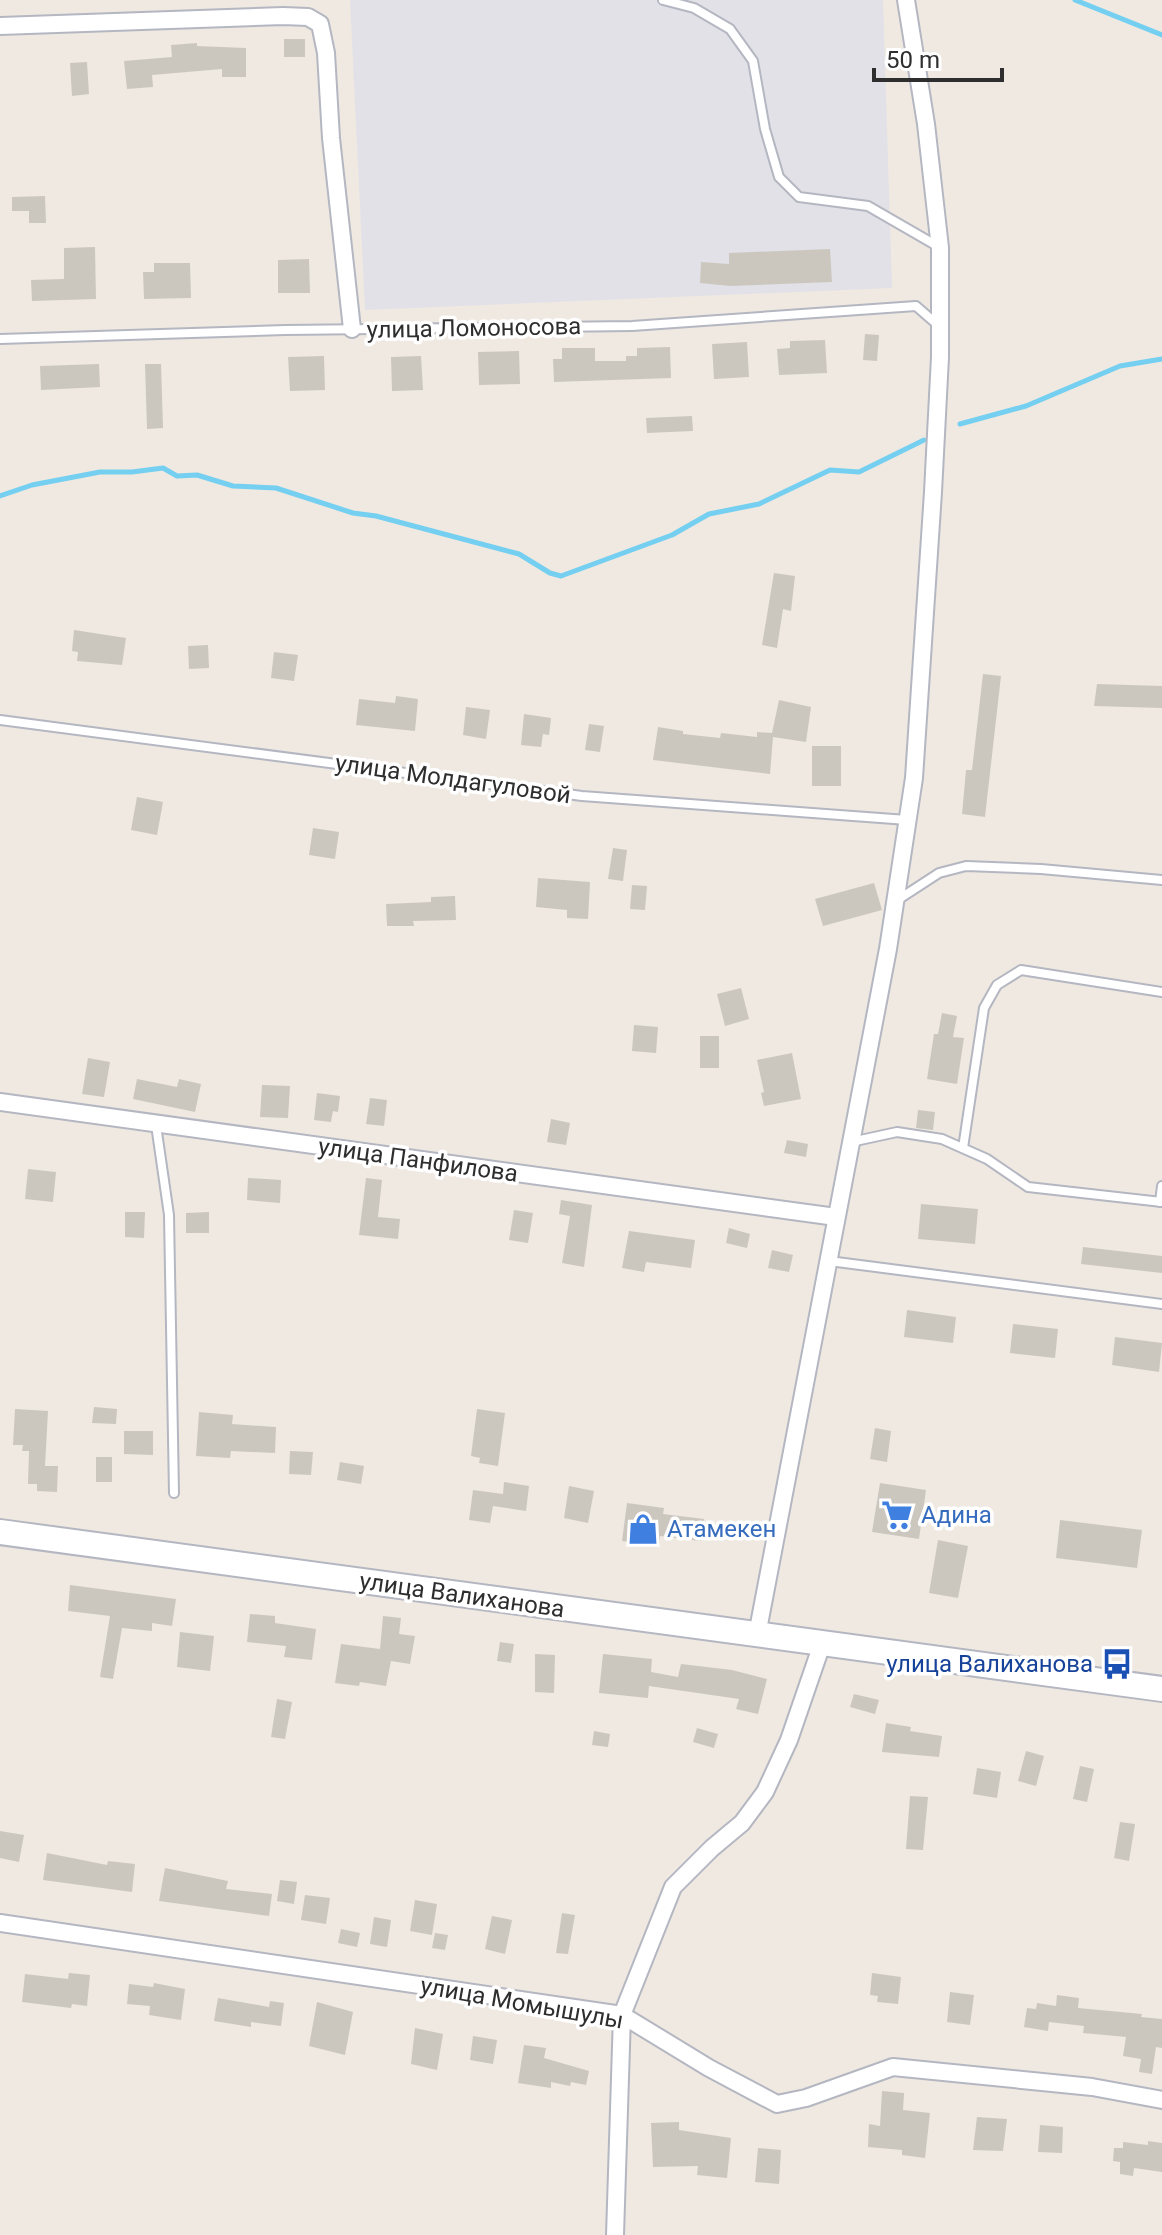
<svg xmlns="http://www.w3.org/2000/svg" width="1162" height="2235" font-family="Roboto,sans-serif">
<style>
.industrial{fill:#e3e1e8}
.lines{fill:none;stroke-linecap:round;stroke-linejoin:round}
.stream{stroke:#75cff0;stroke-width:5}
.building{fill:#cbc7bf}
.lane-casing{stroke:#b4b7c1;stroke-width:12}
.street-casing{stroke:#b4b7c1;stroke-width:20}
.secondary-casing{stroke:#b4b7c1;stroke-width:28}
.lane{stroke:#fff;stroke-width:8}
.street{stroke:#fff;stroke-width:16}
.secondary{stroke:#fff;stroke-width:24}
.labels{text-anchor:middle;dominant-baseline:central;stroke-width:7;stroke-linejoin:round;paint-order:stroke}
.street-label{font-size:24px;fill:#2e2e2e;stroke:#fff}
.shop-label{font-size:24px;fill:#366cbe;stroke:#fff;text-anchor:start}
.transit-label{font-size:24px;fill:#164399;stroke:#fff;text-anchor:end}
</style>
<rect width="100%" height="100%" fill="#efe9e1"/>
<polygon class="industrial" points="350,0 883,0 892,288 365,310"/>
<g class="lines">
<g class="stream">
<polyline points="1075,0 1162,35"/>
<polyline points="960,424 1026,406 1120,366 1162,359"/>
<polyline points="0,496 32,485 100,472 132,472 163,468 177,476 197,475 233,486 276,488 353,513 376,516 519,554 550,573 561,576 672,535 709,514 759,504 830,470 859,472 924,440"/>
</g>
</g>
<g class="building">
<rect x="284" y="39" width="21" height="18"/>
<polygon points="197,43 197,46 246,48 246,77 222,77 222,69 152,75 153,87 127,89 124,61 172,57 171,45"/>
<polygon points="87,62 89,94 72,96 70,63"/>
<polygon points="45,196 46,223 29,223 29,211 12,211 12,197"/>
<polygon points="95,247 96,299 32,301 31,280 64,279 64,248"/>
<polygon points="830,249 832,282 730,286 700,283 701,262 729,264 729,253"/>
<polygon points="309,259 310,293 278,293 278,260"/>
<polygon points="154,263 190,263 191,298 144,299 143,272 154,272"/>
<polygon points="865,334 879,335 877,361 863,360"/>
<polygon points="825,340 827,373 779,375 777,349 790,348 790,341"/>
<polygon points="747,342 749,377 714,379 712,344"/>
<polygon points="670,347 671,378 554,382 553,359 562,359 562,348 595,348 595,361 626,361 626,356 637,356 637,348"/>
<polygon points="519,351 520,384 479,385 478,352"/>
<polygon points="324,356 325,390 290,391 288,357"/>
<polygon points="421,356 423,390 392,391 391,357"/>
<polygon points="99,364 100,387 41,390 40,366"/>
<polygon points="145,364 161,364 163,428 147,429"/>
<polygon points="692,416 693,431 647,433 646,418"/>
<polygon points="774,573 795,576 791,611 783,609 777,648 762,645"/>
<polygon points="74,630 126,638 122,665 77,661 78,652 72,651"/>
<polygon points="208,645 209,668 189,669 188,646"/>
<polygon points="274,652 298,655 294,681 271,678"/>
<polygon points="983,674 1001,676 985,817 962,814 966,770 972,770"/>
<polygon points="1097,684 1162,686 1162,708 1094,706"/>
<polygon points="396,696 418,699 415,731 356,725 359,699 395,703"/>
<polygon points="779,700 811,707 806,742 773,737 770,774 653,760 658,727 683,731 683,734 720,738 721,733 757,737 757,732 772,733"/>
<polygon points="466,707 490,710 486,739 463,735"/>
<polygon points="524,714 551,718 549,735 543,734 541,747 521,745"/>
<polygon points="589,724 604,726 600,752 585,750"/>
<rect x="812" y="746" width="29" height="40"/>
<polygon points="137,797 163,802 157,835 131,830"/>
<polygon points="313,828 339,832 335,859 309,855"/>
<polygon points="613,848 627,850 623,881 608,879"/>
<polygon points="538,878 590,882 588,919 567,918 567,910 536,907"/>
<polygon points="874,883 882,910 823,926 815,899"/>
<polygon points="632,885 647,886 645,910 630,909"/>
<polygon points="455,896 456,920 413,921 414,926 387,926 386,904 431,902 431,897"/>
<polygon points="741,988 749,1019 725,1026 717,994"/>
<polygon points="942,1013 957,1016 953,1037 964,1038 957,1084 927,1079 934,1034 938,1034"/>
<polygon points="634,1025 658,1027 656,1053 632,1051"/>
<rect x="700" y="1036" width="19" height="32"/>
<polygon points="792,1053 801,1099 764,1106 761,1093 764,1092 757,1060"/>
<polygon points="88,1058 110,1062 104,1097 82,1094"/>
<polygon points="137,1079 177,1087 179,1079 201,1084 195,1112 133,1099"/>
<polygon points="262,1085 290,1086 288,1118 260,1117"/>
<polygon points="317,1093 340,1096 338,1112 333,1111 331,1122 314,1120"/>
<polygon points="370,1098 387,1100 384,1126 366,1124"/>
<polygon points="918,1110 935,1112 933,1130 916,1128"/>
<polygon points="551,1119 570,1123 566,1145 547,1142"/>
<polygon points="787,1140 808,1144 806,1157 784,1153"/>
<polygon points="28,1169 56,1172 53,1202 25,1199"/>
<polygon points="248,1178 281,1180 280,1203 247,1200"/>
<polygon points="366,1178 382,1180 378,1217 400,1219 398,1239 359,1235"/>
<polygon points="561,1200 592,1205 584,1267 562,1263 570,1216 559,1214"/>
<polygon points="921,1204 978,1209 975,1244 918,1239"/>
<polygon points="514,1210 533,1213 528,1243 509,1240"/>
<polygon points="125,1212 145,1212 144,1238 125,1237"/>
<polygon points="209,1212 209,1233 186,1233 186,1213"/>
<polygon points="729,1228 750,1234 747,1248 726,1243"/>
<polygon points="629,1231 695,1240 691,1268 646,1262 644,1272 622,1268"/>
<polygon points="1083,1247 1162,1256 1162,1273 1081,1264"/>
<polygon points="772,1250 793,1255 789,1272 768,1268"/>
<polygon points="907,1310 956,1317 953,1343 904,1337"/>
<polygon points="1013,1324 1058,1329 1055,1358 1010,1353"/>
<polygon points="1115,1337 1162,1343 1159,1372 1112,1365"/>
<polygon points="94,1407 117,1409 116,1424 92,1423"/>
<polygon points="15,1409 48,1411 45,1466 58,1466 57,1492 37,1491 37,1484 28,1484 29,1451 22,1451 23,1445 13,1445"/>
<polygon points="477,1409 505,1413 498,1466 479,1463 480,1458 471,1456"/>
<polygon points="199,1412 233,1415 232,1424 276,1427 275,1453 231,1451 230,1458 196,1456"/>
<polygon points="875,1428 891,1431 887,1462 870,1459"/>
<polygon points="124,1431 153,1431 153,1455 124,1454"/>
<polygon points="290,1451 313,1452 311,1475 289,1474"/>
<rect x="96" y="1457" width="16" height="25"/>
<polygon points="340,1462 364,1466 361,1484 337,1480"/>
<polygon points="504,1482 529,1486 526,1511 493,1506 490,1523 469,1520 473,1490 503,1494"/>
<polygon points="880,1483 926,1490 919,1539 872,1532"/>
<polygon points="569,1486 594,1491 588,1523 564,1518"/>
<polygon points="627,1503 664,1508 663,1514 704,1519 701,1541 660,1536 659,1546 622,1541"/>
<polygon points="1060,1520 1142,1530 1137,1568 1056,1558"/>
<polygon points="938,1540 968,1546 958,1598 929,1593"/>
<polygon points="70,1585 176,1599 172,1626 152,1623 152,1631 122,1628 113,1679 100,1677 110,1616 68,1611"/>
<polygon points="250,1614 275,1616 275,1623 316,1629 312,1660 284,1657 286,1646 247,1642"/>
<polygon points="383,1616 401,1618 399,1634 415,1636 410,1664 391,1661 386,1686 360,1682 359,1686 335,1683 341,1644 380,1649"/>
<polygon points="180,1632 214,1636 210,1671 177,1667"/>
<polygon points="500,1642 514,1644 511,1663 497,1661"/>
<polygon points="535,1654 555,1655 554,1693 535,1692"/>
<polygon points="603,1654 652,1659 651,1672 678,1677 681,1664 732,1670 767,1679 758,1714 736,1709 739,1699 649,1686 648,1698 599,1693"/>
<polygon points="854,1694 879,1700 875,1714 850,1707"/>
<polygon points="277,1699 292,1702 285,1739 271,1737"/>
<polygon points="886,1723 911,1727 910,1731 942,1736 939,1757 882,1752"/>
<polygon points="697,1728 718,1734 714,1748 693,1742"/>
<polygon points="594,1731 610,1734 608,1747 592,1745"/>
<polygon points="1026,1751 1044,1756 1036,1786 1018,1781"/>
<polygon points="1080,1766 1094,1769 1087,1802 1073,1799"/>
<polygon points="977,1768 1001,1772 997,1798 973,1794"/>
<polygon points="910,1796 928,1797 923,1850 906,1849"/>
<polygon points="1120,1822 1135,1824 1129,1861 1114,1858"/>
<polygon points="0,1831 24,1835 19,1862 0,1858"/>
<polygon points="47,1853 107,1865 108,1861 135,1864 132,1892 43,1880"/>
<polygon points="165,1868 228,1881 226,1889 272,1894 269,1916 159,1901"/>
<polygon points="280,1880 297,1882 294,1904 277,1901"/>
<polygon points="305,1895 330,1898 326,1924 301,1920"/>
<polygon points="415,1900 437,1904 432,1935 410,1931"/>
<polygon points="562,1913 575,1915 568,1954 556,1953"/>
<polygon points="492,1916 512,1920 505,1954 485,1949"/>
<polygon points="374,1917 391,1920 387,1947 370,1944"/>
<polygon points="341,1929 360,1933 357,1947 338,1943"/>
<polygon points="435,1933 448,1935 445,1950 432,1948"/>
<polygon points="69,1973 90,1975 87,2006 72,2004 71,2008 22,2002 25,1974 68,1979"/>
<polygon points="872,1973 901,1977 898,2004 877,2002 878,1996 870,1995"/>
<polygon points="154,1983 185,1989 181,2020 149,2015 150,2006 127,2004 129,1984 153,1987"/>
<polygon points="950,1992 974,1995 970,2025 947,2022"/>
<polygon points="1057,1995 1079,1998 1078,2008 1142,2014 1141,2017 1162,2019 1162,2048 1156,2047 1152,2074 1139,2072 1141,2059 1123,2056 1126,2037 1083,2033 1084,2026 1049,2022 1048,2031 1024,2027 1027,2008 1036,2009 1037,2003 1056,2006"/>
<polygon points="218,1998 269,2007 270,2001 284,2003 281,2026 251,2022 251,2027 214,2021"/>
<polygon points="317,2002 353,2012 345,2055 309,2046"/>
<polygon points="415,2028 443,2034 437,2070 411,2064"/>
<polygon points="473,2036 497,2040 493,2064 470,2060"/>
<polygon points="524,2045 546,2048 544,2058 589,2071 586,2085 571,2082 570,2086 551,2082 551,2088 518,2083"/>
<polygon points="882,2091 904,2093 903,2110 930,2113 925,2158 902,2155 902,2150 868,2147 869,2124 880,2126"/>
<polygon points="977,2117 1007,2119 1003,2151 973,2150"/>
<polygon points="679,2122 679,2130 731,2138 727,2178 697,2175 698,2166 653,2167 651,2123"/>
<polygon points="1040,2125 1063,2127 1062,2153 1038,2152"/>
<polygon points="1148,2141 1162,2143 1162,2172 1134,2168 1133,2176 1120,2174 1120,2162 1113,2161 1114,2148 1123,2148 1123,2142 1148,2145"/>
<polygon points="758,2148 781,2150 779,2184 755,2182"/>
</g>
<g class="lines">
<defs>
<g id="lane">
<polyline points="663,0 694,8 730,29 753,61 765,129 779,177 799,197 868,206 939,247"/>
<polyline points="0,339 285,330 632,326 916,306 939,326"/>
<polyline points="0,720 582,796 907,820"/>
<polyline points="896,901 939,873 966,866 1041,869 1162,880"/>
<polyline points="156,1125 169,1215 174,1493"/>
<polyline points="851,1142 897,1132 942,1139 987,1159 1028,1187 1162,1202"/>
<polyline points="963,1148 984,1008 997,985 1021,970 1162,992"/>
<polyline points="1160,1202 1162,1186"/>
<polyline points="829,1261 1162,1304"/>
</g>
<g id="street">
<polyline points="0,26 283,16 308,17 320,24 326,53 331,138 352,329"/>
<polyline points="0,1102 836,1217"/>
<polyline points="757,1635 888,949 914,778 933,492 940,357 940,248 926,124 906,0"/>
<polyline points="0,1923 622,2015 709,2068 777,2104 806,2098 893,2067 1092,2087 1162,2100"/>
<polyline points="615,2235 622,2015 673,1887 712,1848 742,1823 765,1792 789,1740 822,1644"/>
</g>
<polyline id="secondary" points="0,1532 1162,1689"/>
</defs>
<use href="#lane" class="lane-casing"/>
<use href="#street" class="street-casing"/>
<use href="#secondary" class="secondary-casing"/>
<use href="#lane" class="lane"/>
<use href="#street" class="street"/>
<use href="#secondary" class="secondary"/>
</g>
<defs>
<symbol id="supermarket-bare" viewBox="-9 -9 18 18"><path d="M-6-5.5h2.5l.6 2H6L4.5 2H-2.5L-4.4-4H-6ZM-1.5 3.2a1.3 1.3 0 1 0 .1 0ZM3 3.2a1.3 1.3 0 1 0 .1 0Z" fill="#3f7fe0" stroke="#fff" stroke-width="2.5" paint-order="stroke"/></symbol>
<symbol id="shop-bare" viewBox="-9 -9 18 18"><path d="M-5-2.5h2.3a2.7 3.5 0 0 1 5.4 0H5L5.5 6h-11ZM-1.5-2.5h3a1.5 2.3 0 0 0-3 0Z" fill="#3f7fe0" stroke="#fff" stroke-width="2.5" paint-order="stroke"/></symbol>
<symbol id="bus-bare" viewBox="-9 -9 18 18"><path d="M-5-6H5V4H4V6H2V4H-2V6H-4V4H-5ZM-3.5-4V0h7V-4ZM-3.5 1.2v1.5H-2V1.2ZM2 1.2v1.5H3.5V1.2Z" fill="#1a4fb4" stroke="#fff" stroke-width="2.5" paint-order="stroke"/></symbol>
</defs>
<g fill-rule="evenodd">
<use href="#supermarket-bare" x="875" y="1493" width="44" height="44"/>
<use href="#shop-bare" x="621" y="1507" width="44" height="44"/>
<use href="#bus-bare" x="1095" y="1642" width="44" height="44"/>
</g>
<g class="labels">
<g class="street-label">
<text transform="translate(474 328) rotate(-1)">улица Ломоносова</text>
<text transform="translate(453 779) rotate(8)">улица Молдагуловой</text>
<text transform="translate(418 1160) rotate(8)">улица Панфилова</text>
<text transform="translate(462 1595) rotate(8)">улица Валиханова</text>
<text transform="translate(522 2003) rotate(10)">улица Момышулы</text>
</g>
<g class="shop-label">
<text x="921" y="1515">Адина</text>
<text x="667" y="1529">Атамекен</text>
</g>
<g class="transit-label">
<text x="1093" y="1664">улица Валиханова</text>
</g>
</g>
<path d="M874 68v12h128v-12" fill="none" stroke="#2e2e2e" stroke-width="4"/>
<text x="886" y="68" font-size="24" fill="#2e2e2e" stroke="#ffffff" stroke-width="6" paint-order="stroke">50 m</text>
</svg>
